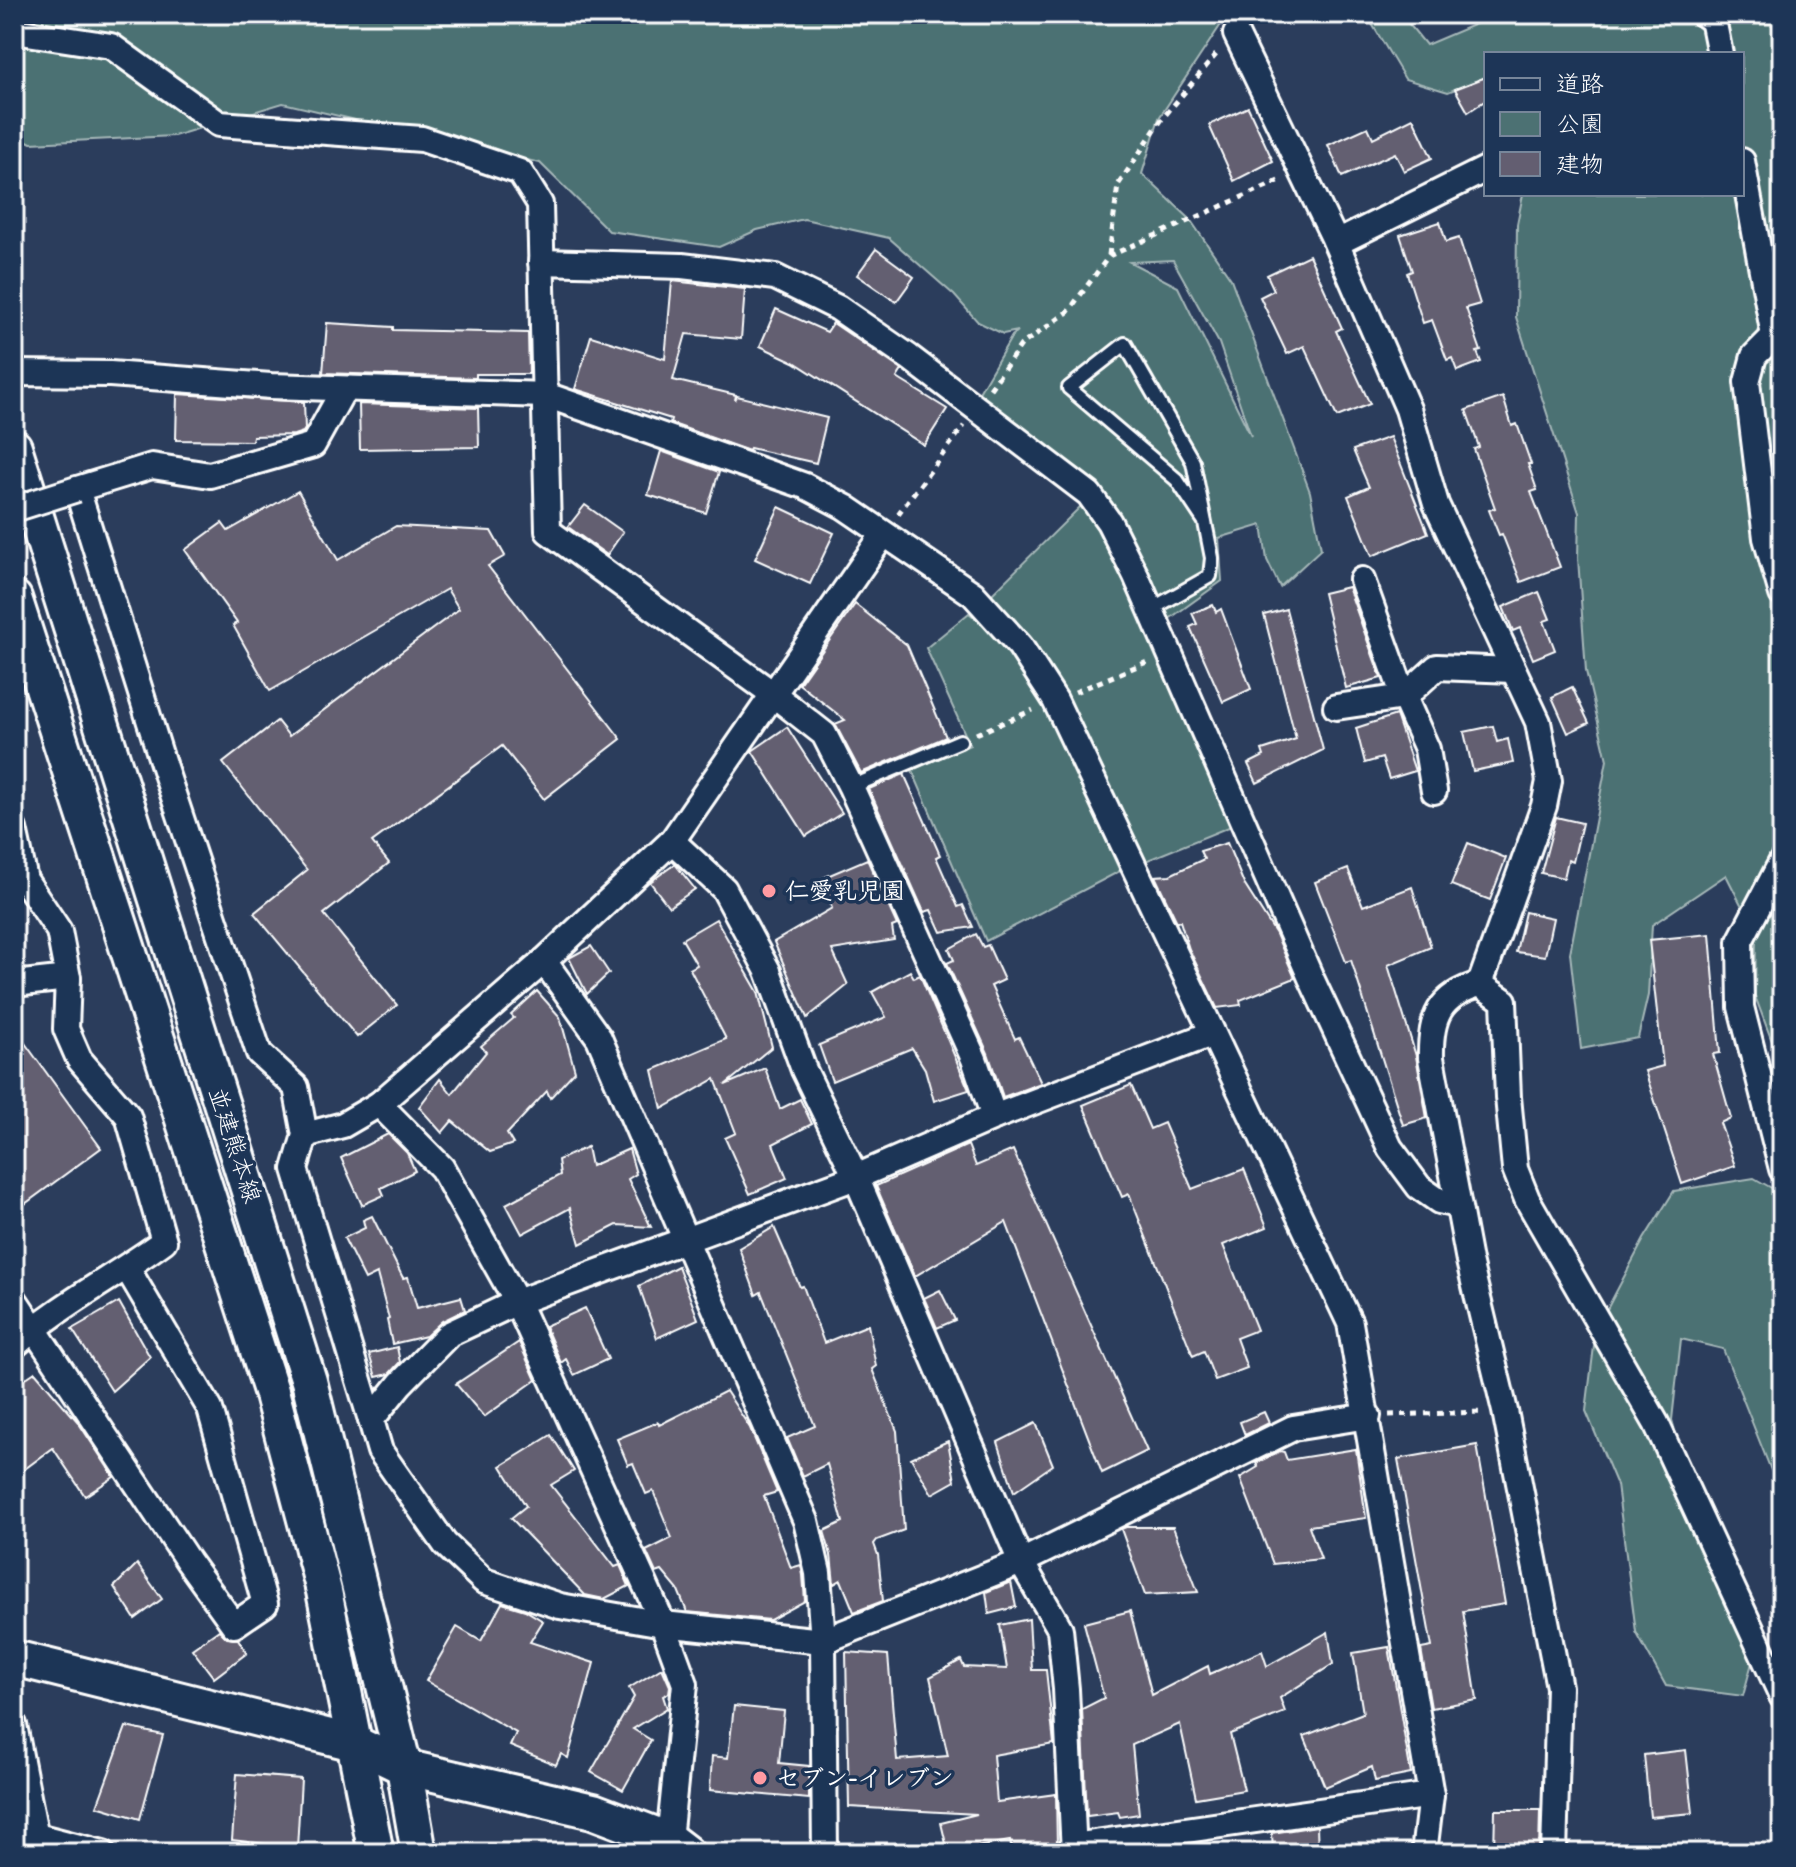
<svg xmlns="http://www.w3.org/2000/svg" width="1796" height="1867" font-family="'Comic Neue','Klee One',sans-serif">
<style>
.green{fill:#4c7173;stroke:#a6b8b9;stroke-width:2;fill-rule:evenodd}
.building{fill:#635e71;stroke:#fff;stroke-width:2}
.lines{fill:none;stroke-linecap:round;stroke-linejoin:round}
.lane-casing{stroke:#fff;stroke-width:18}
.street-casing{stroke:#fff;stroke-width:30}
.secondary-casing{stroke:#fff;stroke-width:40}
.path{stroke:#fff;stroke-width:5;stroke-dasharray:6 6;stroke-linecap:butt}
.lane{stroke:#1d3557;stroke-width:12}
.street{stroke:#1d3557;stroke-width:24}
.secondary{stroke:#1d3557;stroke-width:34}
.street-bridge-casing{stroke:#fff;stroke-width:30;stroke-linecap:butt}
.street-bridge{stroke:#1d3557;stroke-width:24}
.poi-dot{fill:#ff9aa2;stroke:#1d3557;stroke-width:3}
.labels{text-anchor:middle;dominant-baseline:central;stroke-width:7;stroke-linejoin:round;paint-order:stroke}
.poi-label{font-size:24px;font-weight:bold;fill:#fff;stroke:#1d3557;text-anchor:start}
.street-label{font-size:24px;fill:#fff;stroke:#1d3557}
</style>
<rect width="100%" height="100%" fill="#2b3d5c"/>
<filter id="ink" filterUnits="userSpaceOnUse"><feTurbulence type="fractalNoise" baseFrequency=".0125" numOctaves="2"/><feDisplacementMap in="SourceGraphic" scale="16" xChannelSelector="R" yChannelSelector="G"/><feConvolveMatrix kernelMatrix="1 2 1 2 8 2 1 2 1" color-interpolation-filters="sRGB"/></filter>
<g filter="url(#ink)">
<g class="green">
<path d="M14 14H1228L1159 118 1142 174 1189 218 1231 279 1310 492 1321 549 1280 587 1267 560 1262 525 1219 538 1222 581 1165 622 1110 501 1085 475 977 396 1012 336 1018 331 1003 334 978 322 954 295 889 238 804 219 757 230 719 247 609 231 540 163 283 103 174 136 31 143 14 134ZM1173 260 1219 343 1251 436 1178 287 1130 262Z"/>
<polygon points="1366,14 1401,14 1426,45 1478,23 1484,14 1782,14 1782,1068 1755,996 1756,934 1726,875 1652,925 1648,995 1638,1038 1581,1049 1570,953 1607,760 1586,671 1578,558 1579,513 1516,317 1517,224 1523,194 1742,194 1742,54 1486,54 1486,77 1448,92 1405,79"/>
<polygon points="1082,505 1100,530 1234,825 1143,862 1030,639 989,597"/>
<polygon points="969,613 1003,641 1027,676 1050,718 1120,871 986,941 912,770 970,745 926,648"/>
<polygon points="1754,1178 1782,1194 1782,1498 1723,1349 1681,1339 1672,1420 1694,1499 1754,1655 1743,1696 1666,1686 1636,1632 1617,1485 1586,1411 1596,1330 1644,1239 1674,1191"/>
</g>
<g class="building">
<polygon points="1486,77 1486,100 1468,112 1455,89"/>
<polygon points="1248,107 1273,161 1234,181 1209,125"/>
<polygon points="1413,118 1432,158 1404,171 1395,153 1342,177 1328,145 1368,127 1373,138"/>
<polygon points="1440,222 1446,242 1459,238 1480,304 1466,308 1481,351 1477,352 1481,362 1457,371 1452,358 1447,360 1432,320 1423,323 1407,273 1412,271 1400,235"/>
<polygon points="876,249 914,277 896,302 857,275"/>
<polygon points="1309,255 1342,328 1336,331 1370,404 1337,417 1304,346 1287,354 1260,297 1274,290 1267,275"/>
<polygon points="672,281 745,289 741,339 686,334 673,380 736,395 735,400 737,396 827,418 816,463 750,448 749,451 670,423 671,419 575,389 591,336 665,359"/>
<polygon points="776,309 827,332 833,323 902,370 897,378 947,409 924,445 794,362 760,346"/>
<polygon points="327,323 393,327 393,330 528,333 529,374 476,374 476,378 323,373"/>
<polygon points="177,394 304,402 305,429 303,432 294,435 253,436 252,441 176,440"/>
<polygon points="1503,397 1512,426 1517,424 1531,464 1528,464 1537,490 1531,492 1560,567 1521,582 1502,534 1499,535 1489,510 1495,508 1474,449 1479,447 1466,410"/>
<polygon points="359,404 478,408 479,447 360,449"/>
<polygon points="1390,437 1428,533 1372,556 1348,496 1369,487 1353,450"/>
<polygon points="661,451 719,472 706,513 648,495"/>
<polygon points="298,491 338,560 396,526 491,531 505,556 488,566 621,739 544,799 502,746 372,842 389,863 324,914 397,1005 357,1037 254,913 307,870 223,763 277,721 289,736 459,609 447,589 270,691 233,625 237,623 185,550 222,523 228,531"/>
<polygon points="585,505 623,532 607,555 568,527"/>
<polygon points="779,507 834,533 810,584 755,559"/>
<polygon points="1348,587 1381,678 1346,688 1323,593"/>
<polygon points="1539,592 1550,619 1544,621 1555,650 1533,659 1520,628 1513,631 1503,607"/>
<polygon points="855,604 907,645 946,737 861,773 835,724 845,720 799,684"/>
<polygon points="1213,605 1216,612 1221,609 1251,689 1223,702 1190,627 1197,624 1192,613"/>
<polygon points="1286,609 1323,750 1257,783 1248,764 1264,756 1262,750 1296,739 1264,615"/>
<polygon points="1572,687 1589,723 1568,733 1552,697"/>
<polygon points="1396,715 1415,771 1389,779 1382,758 1365,763 1356,728"/>
<polygon points="1493,726 1497,742 1508,739 1513,763 1473,771 1464,732"/>
<polygon points="787,727 842,813 806,836 752,751"/>
<polygon points="904,774 940,855 936,857 958,907 963,905 973,927 941,932 931,910 924,912 869,789"/>
<polygon points="1556,817 1582,823 1573,862 1568,860 1564,878 1541,873"/>
<polygon points="1227,843 1244,884 1276,934 1295,978 1240,1000 1241,1005 1217,1008 1189,949 1180,921 1177,922 1155,876 1170,875 1204,859 1200,851"/>
<polygon points="1468,843 1506,858 1490,900 1451,885"/>
<polygon points="867,859 897,925 892,927 894,940 832,950 848,985 807,1018 774,942 832,908 820,879"/>
<polygon points="675,864 695,889 669,907 650,882"/>
<polygon points="1348,869 1363,906 1412,887 1431,947 1388,965 1416,1056 1427,1118 1403,1125 1351,960 1346,962 1315,882"/>
<polygon points="1525,912 1553,918 1545,956 1516,952"/>
<polygon points="716,919 758,992 772,1047 725,1085 765,1068 780,1109 800,1099 812,1124 773,1144 787,1178 750,1194 725,1138 736,1133 715,1079 662,1109 653,1070 726,1039 690,969 697,965 682,939"/>
<polygon points="976,934 983,947 988,945 1004,980 991,986 1015,1039 1019,1037 1041,1083 1003,1097 988,1053 947,963 954,960 949,949"/>
<polygon points="1710,934 1720,1053 1713,1054 1731,1118 1720,1123 1735,1166 1682,1184 1645,1071 1663,1066 1649,940"/>
<polygon points="591,946 609,973 587,994 569,958"/>
<polygon points="910,971 914,978 920,975 969,1090 934,1101 925,1069 912,1048 832,1081 819,1045 886,1017 872,992"/>
<polygon points="537,991 560,1017 575,1071 550,1098 547,1091 507,1134 513,1144 490,1152 452,1121 442,1133 419,1107 440,1079 452,1094 486,1052 481,1046 514,1018 511,1015"/>
<polygon points="14,1028 101,1148 14,1212"/>
<polygon points="1131,1085 1150,1129 1164,1123 1192,1189 1244,1169 1267,1227 1223,1245 1257,1330 1236,1338 1247,1368 1215,1380 1204,1351 1193,1356 1129,1194 1122,1197 1083,1105"/>
<polygon points="388,1134 407,1153 415,1171 381,1188 384,1195 362,1205 341,1158"/>
<polygon points="968,1145 976,1166 1013,1150 1147,1451 1102,1473 1006,1222 915,1276 876,1186"/>
<polygon points="587,1147 591,1166 629,1149 636,1174 628,1179 651,1227 617,1225 580,1244 570,1208 522,1234 506,1204 560,1175 558,1160"/>
<polygon points="372,1216 403,1278 408,1277 417,1308 461,1297 465,1310 442,1321 426,1336 392,1344 387,1320 389,1319 377,1274 365,1280 344,1238 365,1228 363,1220"/>
<polygon points="774,1227 800,1287 803,1286 824,1343 868,1325 876,1366 872,1369 897,1431 904,1530 877,1540 874,1544 878,1555 883,1601 854,1612 841,1580 834,1584 831,1555 824,1531 843,1522 827,1464 803,1476 787,1438 815,1426 761,1292 756,1295 739,1248"/>
<polygon points="678,1266 698,1319 657,1338 639,1286"/>
<polygon points="940,1290 955,1320 937,1328 924,1298"/>
<polygon points="119,1302 150,1357 112,1391 72,1329"/>
<polygon points="585,1308 608,1359 574,1375 566,1359 561,1363 545,1326"/>
<polygon points="519,1342 536,1380 484,1417 456,1384"/>
<polygon points="397,1347 400,1362 389,1374 376,1377 369,1354"/>
<polygon points="35,1372 78,1422 114,1477 85,1496 53,1448 14,1477 14,1386"/>
<polygon points="726,1391 750,1428 777,1492 764,1496 791,1568 801,1565 803,1575 805,1601 770,1620 687,1612 678,1590 662,1571 656,1573 646,1551 672,1538 653,1491 646,1494 633,1463 628,1465 617,1439 658,1422 659,1425"/>
<polygon points="1264,1412 1269,1423 1245,1435 1240,1422"/>
<polygon points="1036,1423 1053,1465 1014,1492 998,1442"/>
<polygon points="551,1435 574,1471 551,1485 615,1567 620,1565 629,1586 604,1599 585,1595 511,1518 526,1506 501,1466"/>
<polygon points="948,1441 955,1481 932,1494 911,1458"/>
<polygon points="1477,1445 1505,1604 1463,1611 1477,1700 1431,1708 1421,1649 1432,1647 1398,1459"/>
<polygon points="1356,1449 1366,1518 1309,1526 1321,1559 1273,1564 1240,1478 1258,1467 1256,1463 1280,1451 1284,1452 1287,1460"/>
<polygon points="1126,1527 1173,1527 1198,1592 1145,1595 1121,1529"/>
<polygon points="137,1564 162,1599 135,1619 114,1587"/>
<polygon points="1011,1582 1016,1607 989,1614 986,1592"/>
<polygon points="502,1603 525,1610 543,1621 530,1642 594,1663 568,1758 561,1754 556,1765 510,1746 516,1733 426,1681 457,1627 481,1641"/>
<polygon points="1130,1611 1152,1695 1208,1666 1210,1674 1262,1651 1267,1666 1328,1632 1333,1664 1280,1698 1285,1712 1230,1734 1244,1790 1196,1798 1180,1724 1132,1745 1139,1814 1120,1817 1118,1812 1087,1816 1082,1709 1104,1698 1084,1623"/>
<polygon points="1029,1619 1032,1670 1046,1670 1054,1744 993,1755 997,1802 1056,1794 1057,1846 1011,1846 1010,1841 948,1852 941,1823 977,1814 849,1807 846,1652 888,1655 897,1760 948,1756 930,1677 961,1660 964,1667 1007,1669 1000,1625"/>
<polygon points="219,1630 227,1638 238,1639 247,1653 214,1678 192,1649"/>
<polygon points="1389,1647 1411,1774 1375,1781 1372,1767 1325,1787 1304,1736 1363,1713 1353,1653"/>
<polygon points="662,1668 670,1686 669,1693 663,1696 667,1708 633,1729 651,1740 623,1790 591,1772 634,1697 629,1688"/>
<polygon points="734,1706 784,1711 779,1763 809,1766 809,1799 710,1790 712,1756 728,1758"/>
<polygon points="126,1727 163,1735 140,1819 97,1806"/>
<polygon points="1686,1750 1693,1813 1650,1817 1644,1755"/>
<polygon points="237,1774 301,1779 297,1848 232,1840"/>
<polygon points="1495,1810 1540,1810 1539,1853 1494,1853"/>
<polygon points="1317,1826 1318,1853 1273,1853 1272,1833"/>
</g>
<g class="lines">
<defs>
<g id="lane">
<polyline points="1693,14 1714,28"/>
<polyline points="1150,610 1210,576 1212,558 1193,462 1125,344 1069,388 1177,480 1205,522"/>
<polyline points="851,787 960,741"/>
</g>
<g id="street">
<polyline points="1712,14 1720,54"/>
<polyline points="14,31 111,46 219,124 422,139 520,172 540,204 548,531 773,694 824,734 851,787 974,1059 994,1117"/>
<polyline points="1236,34 1333,236 1408,409 1436,504 1538,722 1549,781 1544,806 1480,984"/>
<polyline points="1742,161 1774,336"/>
<polyline points="1337,243 1486,169"/>
<polyline points="541,262 682,266 775,277 838,308 909,357 1089,494 1109,522 1136,576 1311,978 1390,1148 1419,1187 1439,1201 1458,1205"/>
<polyline points="1782,337 1774,336 1754,356 1747,382 1766,538 1782,594"/>
<polyline points="14,373 110,374 271,386 546,395 805,486 845,507 973,594 1020,646 1055,700 1350,1323 1431,1795 1424,1853"/>
<polyline points="344,389 313,445 210,475 152,466 77,489 164,767 259,1053 296,1087 305,1135 295,1169 371,1420 400,1384 449,1334 517,1302 856,1177 994,1117 1211,1034"/>
<polyline points="1362,580 1404,697 1427,749 1434,791"/>
<polyline points="1336,707 1404,697 1437,667 1513,670"/>
<path d="M14 829 25 880 59 931 68 978 66 1029 79 1059 128 1116 164 1241C115 1277 59 1305 14 1346"/>
<polyline points="672,841 724,889 768,971 804,1070 856,1177 1021,1562 1060,1629 1066,1689 1074,1853"/>
<polyline points="1782,861 1740,941 1741,1007 1782,1169"/>
<polyline points="544,961 599,1038 806,1521 818,1573 823,1641 825,1853"/>
<polyline points="14,984 68,978"/>
<polyline points="379,1104 442,1168 517,1302 663,1624 685,1684 669,1840"/>
<polyline points="305,1135 343,1125 379,1104 544,961 672,841 883,535"/>
<polyline points="14,1299 188,1561 234,1625 265,1604 210,1409 127,1268"/>
<polyline points="371,1420 380,1451 445,1544 484,1581 560,1606 663,1624 823,1641 1021,1562 1293,1428 1368,1416"/>
<polyline points="14,1725 39,1853"/>
<polyline points="14,1830 103,1853"/>
<polyline points="1074,1846 1431,1795"/>
<path d="M1554 1853 1559 1687 1505 1411 1469 1261 1431 1058C1430 1018 1439 995 1480 984L1504 1001 1508 1097 1515 1169 1527 1199 1656 1423 1782 1696"/>
</g>
<g id="secondary">
<polyline points="14,447 309,1381 404,1767 419,1853"/>
<polyline points="14,598 271,1391 324,1591 376,1853"/>
<polyline points="14,1658 354,1743 404,1767 593,1811 669,1840 686,1853"/>
</g>
</defs>
<use href="#lane" class="lane-casing"/>
<use href="#street" class="street-casing"/>
<use href="#secondary" class="secondary-casing"/>
<g class="path">
<polyline points="1109,255 1118,185 1162,119 1219,51"/>
<polyline points="990,389 1021,345 1068,312 1109,256 1283,179"/>
<polyline points="898,514 964,426"/>
<polyline points="1075,692 1147,662"/>
<polyline points="976,734 1033,710"/>
<polyline points="1389,1415 1483,1412"/>
</g>
<use href="#lane" class="lane"/>
<use href="#street" class="street"/>
<use href="#secondary" class="secondary"/>
<defs>
<polyline id="street-bridge" points="14,509 77,489"/>
</defs>
<use href="#street-bridge" class="street-bridge-casing"/>
<use href="#street-bridge" class="street-bridge"/>
</g>
</g>
<g class="poi-dot">
<circle cx="769" cy="891" r="8"/>
<circle cx="760" cy="1778" r="8"/>
</g>
<g class="labels">
<g class="poi-label">
<text x="785" y="891">仁愛乳児園</text>
<text x="776" y="1778">セブン-イレブン</text>
</g>
<g class="street-label">
<text transform="translate(235 1145) rotate(72)">並建熊本線</text>
</g>
</g>
<rect width="1796" height="1867" fill="none" stroke="#1d3557" stroke-width="48"/>
<rect x="24" y="24" width="1748" height="1819" fill="none" stroke="#fff" stroke-width="3" filter="url(#ink)"/>
<rect x="1484" y="52" width="260" height="144" fill="#1d3557" stroke="#77869a" stroke-width="2"/>
<rect x="1500" y="78" width="40" height="12" fill="#1d3557" stroke="#77869a" stroke-width="2"/>
<text x="1556" y="92" font-size="24" fill="#ffffff">道路</text>
<rect x="1500" y="112" width="40" height="24" fill="#4c7173" stroke="#77869a" stroke-width="2"/>
<text x="1556" y="132" font-size="24" fill="#ffffff">公園</text>
<rect x="1500" y="152" width="40" height="24" fill="#635e71" stroke="#77869a" stroke-width="2"/>
<text x="1556" y="172" font-size="24" fill="#ffffff">建物</text>
</svg>
